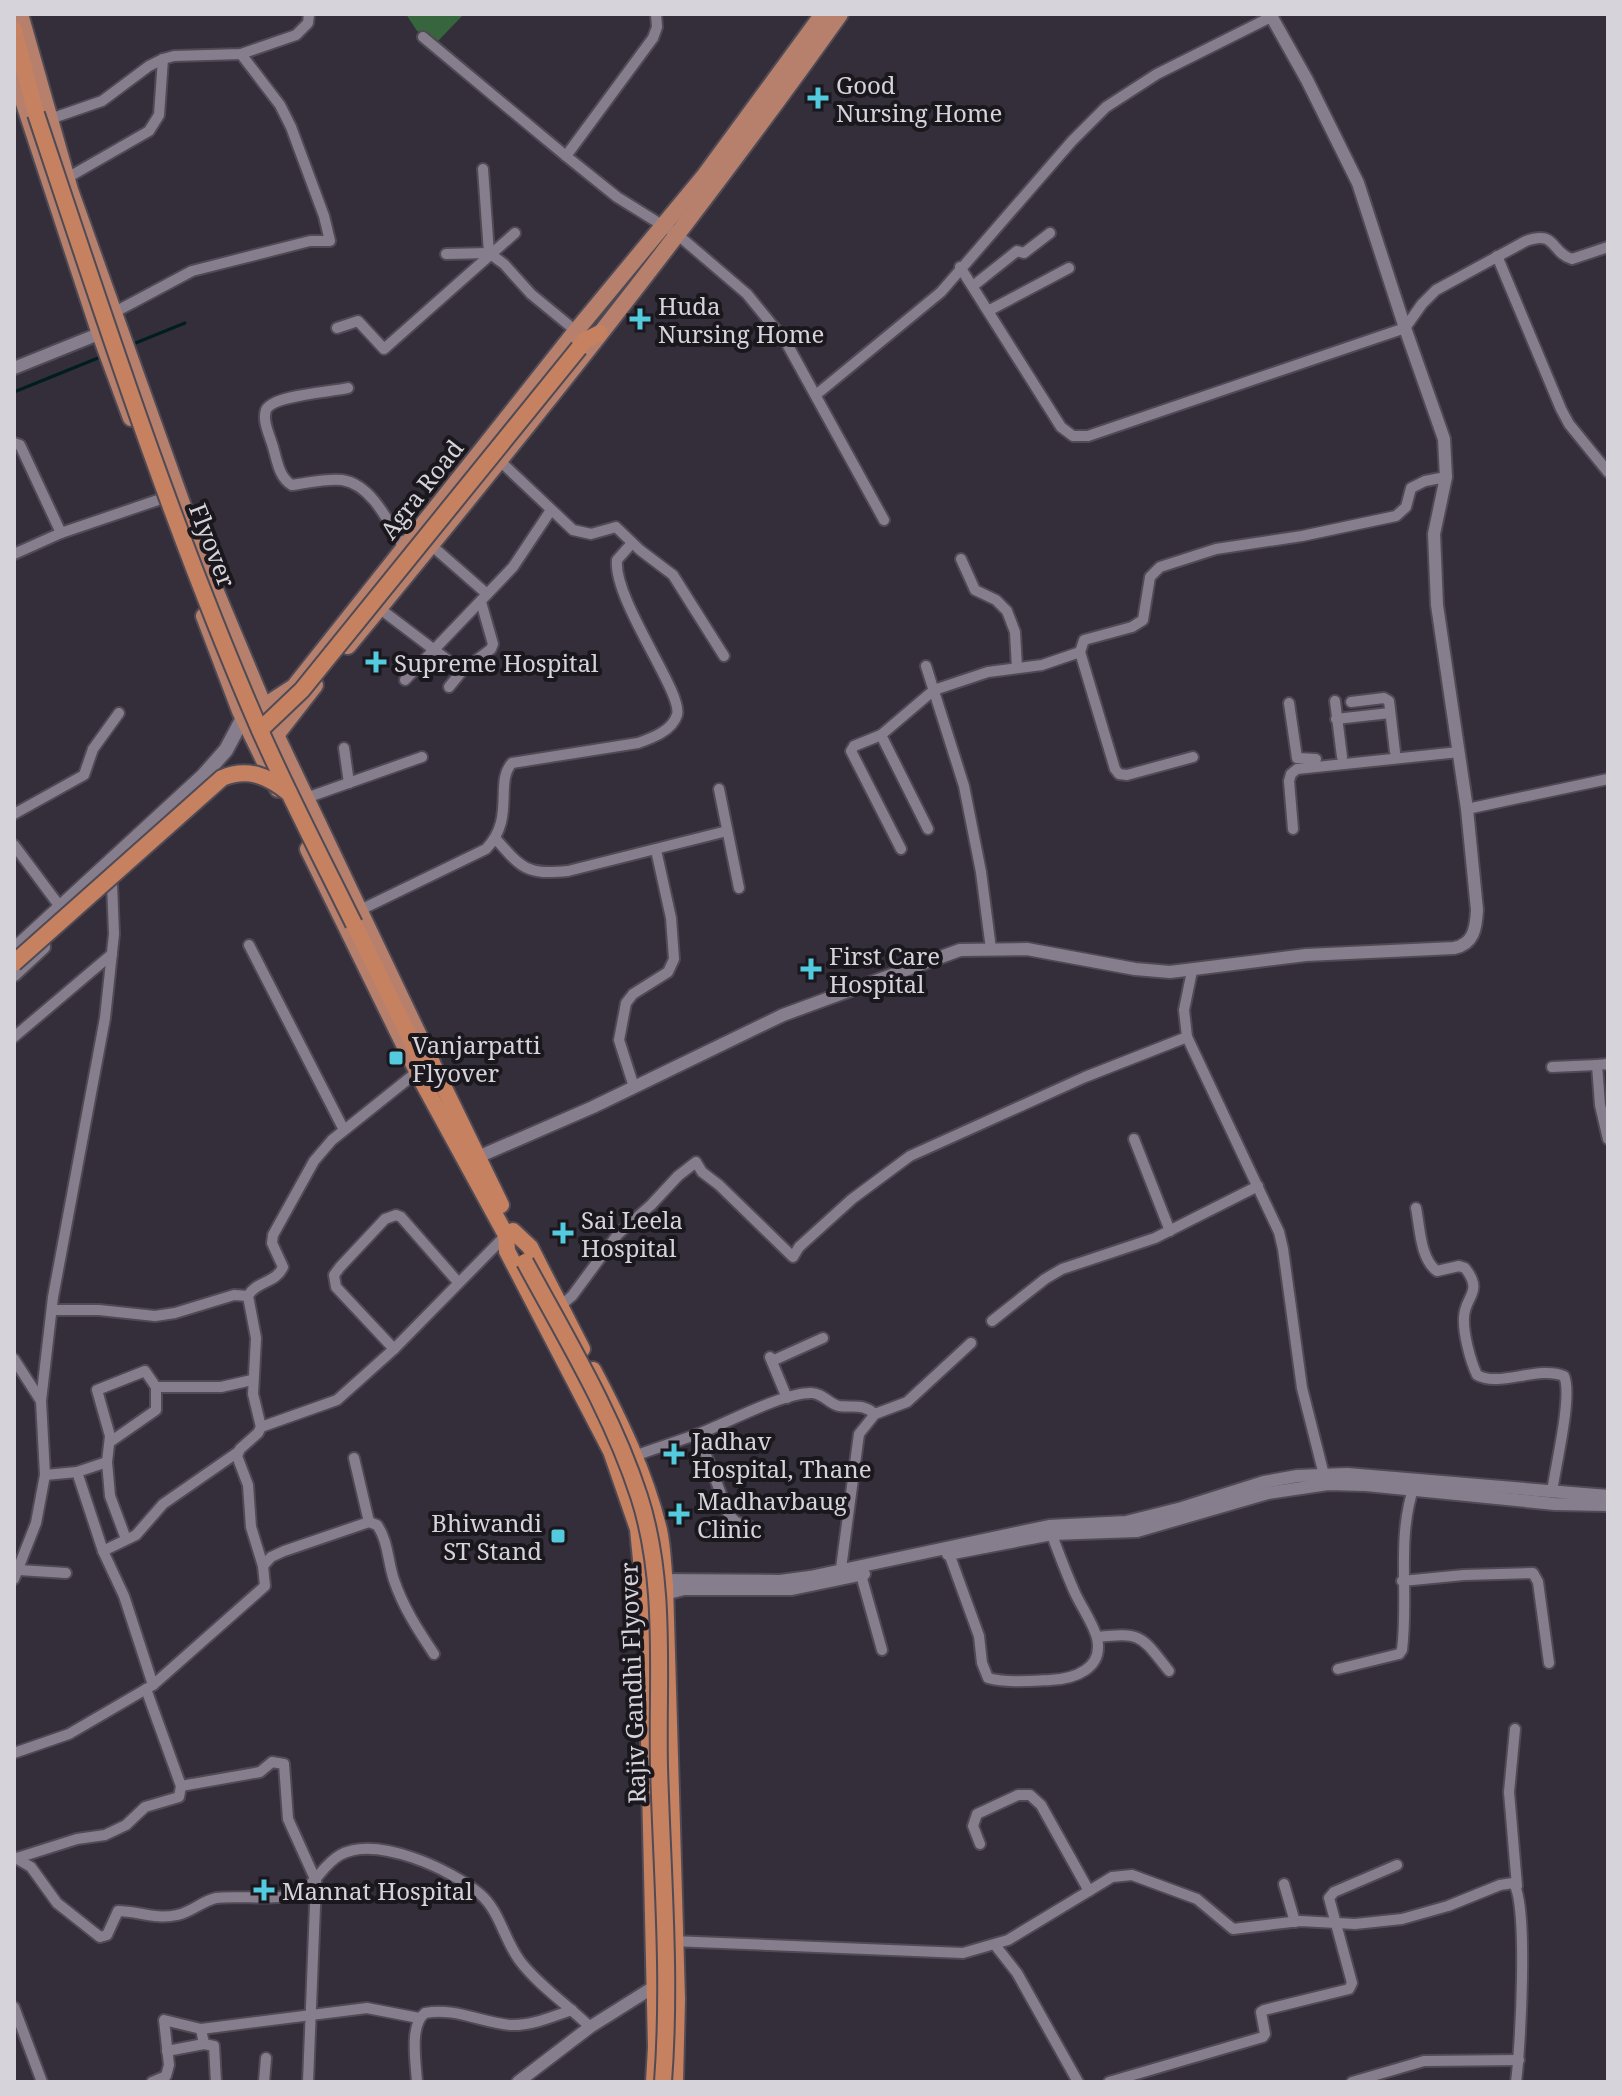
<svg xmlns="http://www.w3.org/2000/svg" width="1622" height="2096" font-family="'Noto Serif',serif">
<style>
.green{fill:#37663e}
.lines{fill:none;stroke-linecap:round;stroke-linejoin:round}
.stream{stroke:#001e1f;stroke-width:3}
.minor-casing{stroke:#504a55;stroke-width:14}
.tertiary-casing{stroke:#504a55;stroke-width:16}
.secondary-casing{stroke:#504a55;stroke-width:18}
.primary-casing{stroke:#504a55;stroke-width:20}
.trunk-casing{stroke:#504a55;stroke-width:20}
.minor{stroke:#867e8d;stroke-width:10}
.tertiary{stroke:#867e8d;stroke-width:12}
.secondary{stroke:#867e8d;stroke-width:14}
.primary{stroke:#b6806c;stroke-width:16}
.trunk{stroke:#c68161;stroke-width:16}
.trunk-bridge-casing{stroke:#504a55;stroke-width:20;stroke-linecap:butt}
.trunk-bridge{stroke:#c68161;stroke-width:16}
.poi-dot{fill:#54cade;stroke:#1a171d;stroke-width:3}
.labels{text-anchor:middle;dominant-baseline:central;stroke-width:8;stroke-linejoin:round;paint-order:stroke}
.poi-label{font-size:24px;fill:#d7d3db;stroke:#1a171d;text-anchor:start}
.street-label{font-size:24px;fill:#d7d3db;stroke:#1a171d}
</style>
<rect width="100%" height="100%" fill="#342d3a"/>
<polygon class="green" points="406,14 464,14 438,41 417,31"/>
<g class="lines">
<g class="stream">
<polyline points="133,344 185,323"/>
<polyline points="14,392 98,358"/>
</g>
<defs>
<g id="minor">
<polyline points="423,37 566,156 617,197 678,235 747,294 786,342 884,520"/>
<polyline points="50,119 102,101 149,66 163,59 174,56 241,54 296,35 308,23 309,14"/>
<polyline points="566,156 653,38 657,27 656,14"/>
<polyline points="483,169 489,253"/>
<polyline points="67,178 149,131 159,115 163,59"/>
<polyline points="446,254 489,253 504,264 531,294 576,331"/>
<polyline points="1497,256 1561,409 1569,424 1608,472"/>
<path d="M960 267 1061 427 1073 436H1088L1405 328 1422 304 1436 290 1526 241C1557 230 1550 252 1572 259L1608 247"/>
<polyline points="973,286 1017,251 1024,253 1050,233"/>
<polyline points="988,311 1069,268"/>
<polyline points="115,312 192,271 310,241 330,241 324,216 291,127 280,105 241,54"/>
<polyline points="337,328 358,321 384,349 515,233"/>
<path d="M348 388C332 392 272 395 266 410 262 421 270 436 273 447 277 460 279 478 292 485 308 483 326 478 342 480 372 484 390 525 404 548"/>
<polyline points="817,394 941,292 1072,141 1106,107 1157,74 1271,17"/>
<polyline points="14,443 20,445 61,533"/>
<polyline points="499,460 573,530 591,534 616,527 640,550 673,575 724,656"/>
<polyline points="431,545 487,594"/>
<polyline points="14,554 61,533 161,499"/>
<polyline points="961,559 975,590 996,600 1007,611 1015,632 1017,668"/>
<polyline points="379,608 462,671"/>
<polyline points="1080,652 1084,640 1132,627 1143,620 1150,577 1160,567 1216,549 1302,536 1396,516 1406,507 1411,488 1425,481 1446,477"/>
<polyline points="926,666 964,786 981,872 991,949"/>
<polyline points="405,680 513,567 551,510"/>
<polyline points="449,687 462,671 491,649 493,644 481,602"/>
<polyline points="1335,701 1342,757"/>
<polyline points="1351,702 1384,698 1389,701 1395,752"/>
<polyline points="1289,703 1297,758 1316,759"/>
<polyline points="1336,719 1390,713"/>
<polyline points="881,735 854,746 851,751 901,849"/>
<polyline points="344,748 349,783"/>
<polyline points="719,789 739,888"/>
<polyline points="306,798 422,757"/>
<polyline points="1467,809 1608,779"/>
<polyline points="14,814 84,775 93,749 119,713"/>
<polyline points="928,829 881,735 934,690 988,672 1042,665 1080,652 1115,769 1119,774 1127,775 1193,757"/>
<polyline points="1293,829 1289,781 1291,774 1297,769 1459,752"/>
<path d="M496 839C522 869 527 875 568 871L727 831"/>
<polyline points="14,845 61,908"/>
<path d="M354 913 486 849C516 818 494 783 512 763L638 743C652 738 672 731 677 715 684 694 613 600 617 560L632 543"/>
<polyline points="249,945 344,1130"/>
<polyline points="1192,971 1184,1010 1187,1037 1279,1232 1283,1249 1302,1388 1326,1483"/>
<polyline points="14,1037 112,954"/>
<polyline points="1608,1064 1597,1065 1600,1105 1608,1139"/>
<polyline points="1552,1067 1597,1065"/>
<polyline points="634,1087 619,1040 626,1003 633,994 668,972 674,959 671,918 656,850"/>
<polyline points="1134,1139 1170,1231"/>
<path d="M1416 1208C1420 1227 1420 1259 1437 1271L1459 1266 1465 1268C1484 1292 1465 1296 1464 1317 1463 1333 1470 1360 1477 1375 1499 1388 1538 1365 1564 1376 1573 1395 1555 1468 1552 1492"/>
<polyline points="559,1307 572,1296 618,1234 651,1205 678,1176 696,1162 702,1172 719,1185 793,1257 799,1247 852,1199 910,1156 1085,1077 1187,1037"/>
<polyline points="52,1310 99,1310 155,1316 175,1313 234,1295 248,1296"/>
<polyline points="992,1321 1045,1279 1062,1269 1155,1238 1258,1186"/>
<polyline points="394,1349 336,1287 334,1275 340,1267 385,1219 396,1215 401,1217 457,1281"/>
<polyline points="770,1357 787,1398"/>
<polyline points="14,1359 41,1401"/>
<polyline points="772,1361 823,1338"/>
<polyline points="261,1427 337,1400 394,1349 506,1235"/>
<path d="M698 1434C727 1423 782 1393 811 1393 823 1393 829 1404 839 1406 854 1408 862 1403 875 1414"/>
<polyline points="110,1442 156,1410 156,1387 221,1387 252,1380"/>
<polyline points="634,1456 698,1434 729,1515 736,1522 749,1526"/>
<polyline points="354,1458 369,1522"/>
<polyline points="77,1472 103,1551 124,1596 153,1685"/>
<polyline points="45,1475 77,1472 107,1462"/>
<polyline points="126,1539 110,1496 107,1462 110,1436 97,1390 145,1371 156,1387"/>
<path d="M947 1548 979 1636 982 1663 988 1678C1007 1683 1030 1681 1050 1680 1074 1679 1104 1669 1097 1638 1093 1623 1082 1608 1075 1593 1066 1573 1058 1551 1050 1530"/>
<polyline points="103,1551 136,1535 163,1504 238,1452"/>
<path d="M263 1566 271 1557 284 1551 369 1522 377 1525C388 1540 388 1563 394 1580 403 1607 418 1630 434 1654"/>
<polyline points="19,1570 66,1573"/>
<polyline points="861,1575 882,1650"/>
<polyline points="840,1576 859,1434 875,1414 907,1402 971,1343"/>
<polyline points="14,1579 36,1523 45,1475 41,1401 53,1297 105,1018 114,934 112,884 106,879"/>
<polyline points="1402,1581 1464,1575 1533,1573 1538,1582 1549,1663"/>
<path d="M1097 1637C1143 1632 1141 1636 1169 1671"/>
<path d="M1338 1669 1399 1654 1402 1650C1409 1594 1396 1540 1414 1486"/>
<polyline points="1515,1729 1509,1792 1517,1886"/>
<path d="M14 1753 69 1734 153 1685 265 1586 263 1566 251 1527 248 1485 237 1456 240 1449 258 1433 261 1427 253 1394 256 1338 248 1296C256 1281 276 1283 283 1267L272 1243 273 1235 314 1161 332 1140 417 1072"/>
<polyline points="181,1786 260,1772 272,1762 284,1764 288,1819 316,1881 308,2082"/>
<polyline points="980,1844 973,1826 977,1814 1018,1795 1030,1795 1041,1805 1089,1891"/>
<path d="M14 1857 31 1867 57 1903 100 1937 107 1935 118 1911C138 1911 156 1920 177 1915 192 1912 202 1901 216 1898 238 1895 276 1901 295 1894 316 1886 321 1866 340 1855 376 1835 451 1869 480 1894 500 1911 504 1940 520 1961 539 1986 568 2005 590 2027"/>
<polyline points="17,1858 77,1839 105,1835 126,1825 145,1807 179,1797 181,1786 146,1689"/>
<polyline points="1284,1884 1295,1922"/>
<path d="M672 1941 963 1953 1008 1940 1112 1877 1132 1875 1197 1899 1233 1929 1300 1921 1355 1924 1402 1919 1448 1906 1500 1885 1513 1883C1529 1900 1520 2053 1516 2082"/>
<polyline points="995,1945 1017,1973 1078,2082"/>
<polyline points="14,2007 42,2082"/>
<polyline points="204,2044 214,2046 216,2082"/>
<polyline points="167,2051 204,2044 201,2029"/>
<polyline points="152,2082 166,2076 169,2065 164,2020 201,2029 367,2008 419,2018"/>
<polyline points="264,2082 266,2058"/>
<path d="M417 2082C416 2063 409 2025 425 2013 455 2007 482 2023 511 2025 532 2026 553 2016 572 2010"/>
<polyline points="1109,2082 1263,2037 1265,2034 1261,2012 1264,2010 1349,1989 1352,1983 1329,1898 1334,1892 1397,1865"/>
<polyline points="1352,2082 1424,2061 1519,2060"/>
</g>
<g id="tertiary">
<polyline points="14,368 106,331"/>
<path d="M471 1160 593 1107 783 1015 960 950 1027 949 1135 969 1170 972 1306 955 1454 948C1474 944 1476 928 1477 910L1467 809 1437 605 1434 534 1446 477 1444 439 1405 328 1358 183 1307 80 1270 14"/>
<polyline points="948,1554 1052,1534 1137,1531 1268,1493 1328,1484 1366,1485 1555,1504 1608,1505"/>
<polyline points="660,1580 780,1581 810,1577 1049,1526 1126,1522 1182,1508 1264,1482 1297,1476 1347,1474 1608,1496"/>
<polyline points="661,1595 684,1589 792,1589 864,1574"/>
<polyline points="518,2082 590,2027 660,1983"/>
</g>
<g id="secondary">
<polyline points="14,950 203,776 226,750 243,718"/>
<polyline points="14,974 43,947"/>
</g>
<g id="primary">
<polyline points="20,14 70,190 199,551 276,735 432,1063"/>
<polyline points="14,73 100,334 131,418"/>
<polyline points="204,616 240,711 278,789"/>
<path d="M348 646C518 440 685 232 840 14"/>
<polyline points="255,712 294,687 576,331 705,175 823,14"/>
<polyline points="273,739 315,685"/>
<polyline points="308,849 417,1071"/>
</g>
<g id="trunk">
<polyline points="14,30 36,114"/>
<polyline points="579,348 584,341 600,333"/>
<polyline points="354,924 419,1056 417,1072 506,1235 507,1251 611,1451 638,1529 646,1611 656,2047 654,2082"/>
<polyline points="419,1056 432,1063 501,1205"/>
<polyline points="513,1231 530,1247 582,1349"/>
<path d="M593 1370C620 1421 645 1473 659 1530 663 1548 663 1567 665 1585L677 1999 675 2082"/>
</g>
</defs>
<use href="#minor" class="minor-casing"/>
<use href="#tertiary" class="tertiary-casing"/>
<use href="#secondary" class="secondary-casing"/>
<use href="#primary" class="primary-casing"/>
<use href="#trunk" class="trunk-casing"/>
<use href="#minor" class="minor"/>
<use href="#tertiary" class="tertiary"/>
<use href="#secondary" class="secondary"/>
<use href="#primary" class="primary"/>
<use href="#trunk" class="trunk"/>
<defs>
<g id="trunk-bridge">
<path d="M36 114C105 320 172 528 259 728 288 794 322 859 354 924"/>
<polyline points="260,730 302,690 579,348"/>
<path d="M14 963 222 778C248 767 268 776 289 793"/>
<path d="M525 1262C566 1338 612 1413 639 1496 667 1582 657 1678 659 1767 662 1872 671 1977 663 2082"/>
</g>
</defs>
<use href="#trunk-bridge" class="trunk-bridge-casing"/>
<use href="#trunk-bridge" class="trunk-bridge"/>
</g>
<g class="poi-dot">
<path d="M814 86h8v8h8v8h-8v8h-8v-8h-8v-8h8z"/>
<path d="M636 307h8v8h8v8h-8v8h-8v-8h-8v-8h8z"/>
<path d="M372 650h8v8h8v8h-8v8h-8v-8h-8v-8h8z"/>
<path d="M807 957h8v8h8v8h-8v8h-8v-8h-8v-8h8z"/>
<rect x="388" y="1050" width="16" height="16" rx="4"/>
<path d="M559 1221h8v8h8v8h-8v8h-8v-8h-8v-8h8z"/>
<path d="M670 1442h8v8h8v8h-8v8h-8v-8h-8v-8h8z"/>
<path d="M675 1502h8v8h8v8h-8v8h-8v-8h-8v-8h8z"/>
<rect x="550" y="1528" width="16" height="16" rx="4"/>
<path d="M260 1878h8v8h8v8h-8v8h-8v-8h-8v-8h8z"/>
</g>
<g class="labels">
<g class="poi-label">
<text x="836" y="84">Good<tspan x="836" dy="28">Nursing Home</tspan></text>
<text x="658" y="305">Huda<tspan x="658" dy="28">Nursing Home</tspan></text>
<text x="394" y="662">Supreme Hospital</text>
<text x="829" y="955">First Care<tspan x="829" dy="28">Hospital</tspan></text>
<text x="412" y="1044">Vanjarpatti<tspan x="412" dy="28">Flyover</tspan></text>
<text x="581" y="1219">Sai Leela<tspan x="581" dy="28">Hospital</tspan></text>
<text x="692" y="1440">Jadhav<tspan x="692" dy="28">Hospital, Thane</tspan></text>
<text x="697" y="1500">Madhavbaug<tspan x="697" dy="28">Clinic</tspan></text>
<text x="542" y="1522" text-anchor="end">Bhiwandi<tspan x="542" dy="28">ST Stand</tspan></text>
<text x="282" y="1890">Mannat Hospital</text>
</g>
<g class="street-label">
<text transform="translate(421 489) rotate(-52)">Agra Road</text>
<text transform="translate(213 545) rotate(69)">Flyover</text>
<text transform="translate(632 1683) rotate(-92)">Rajiv Gandhi Flyover</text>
</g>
</g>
<rect width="1622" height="2096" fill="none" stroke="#d7d3db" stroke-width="32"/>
</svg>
